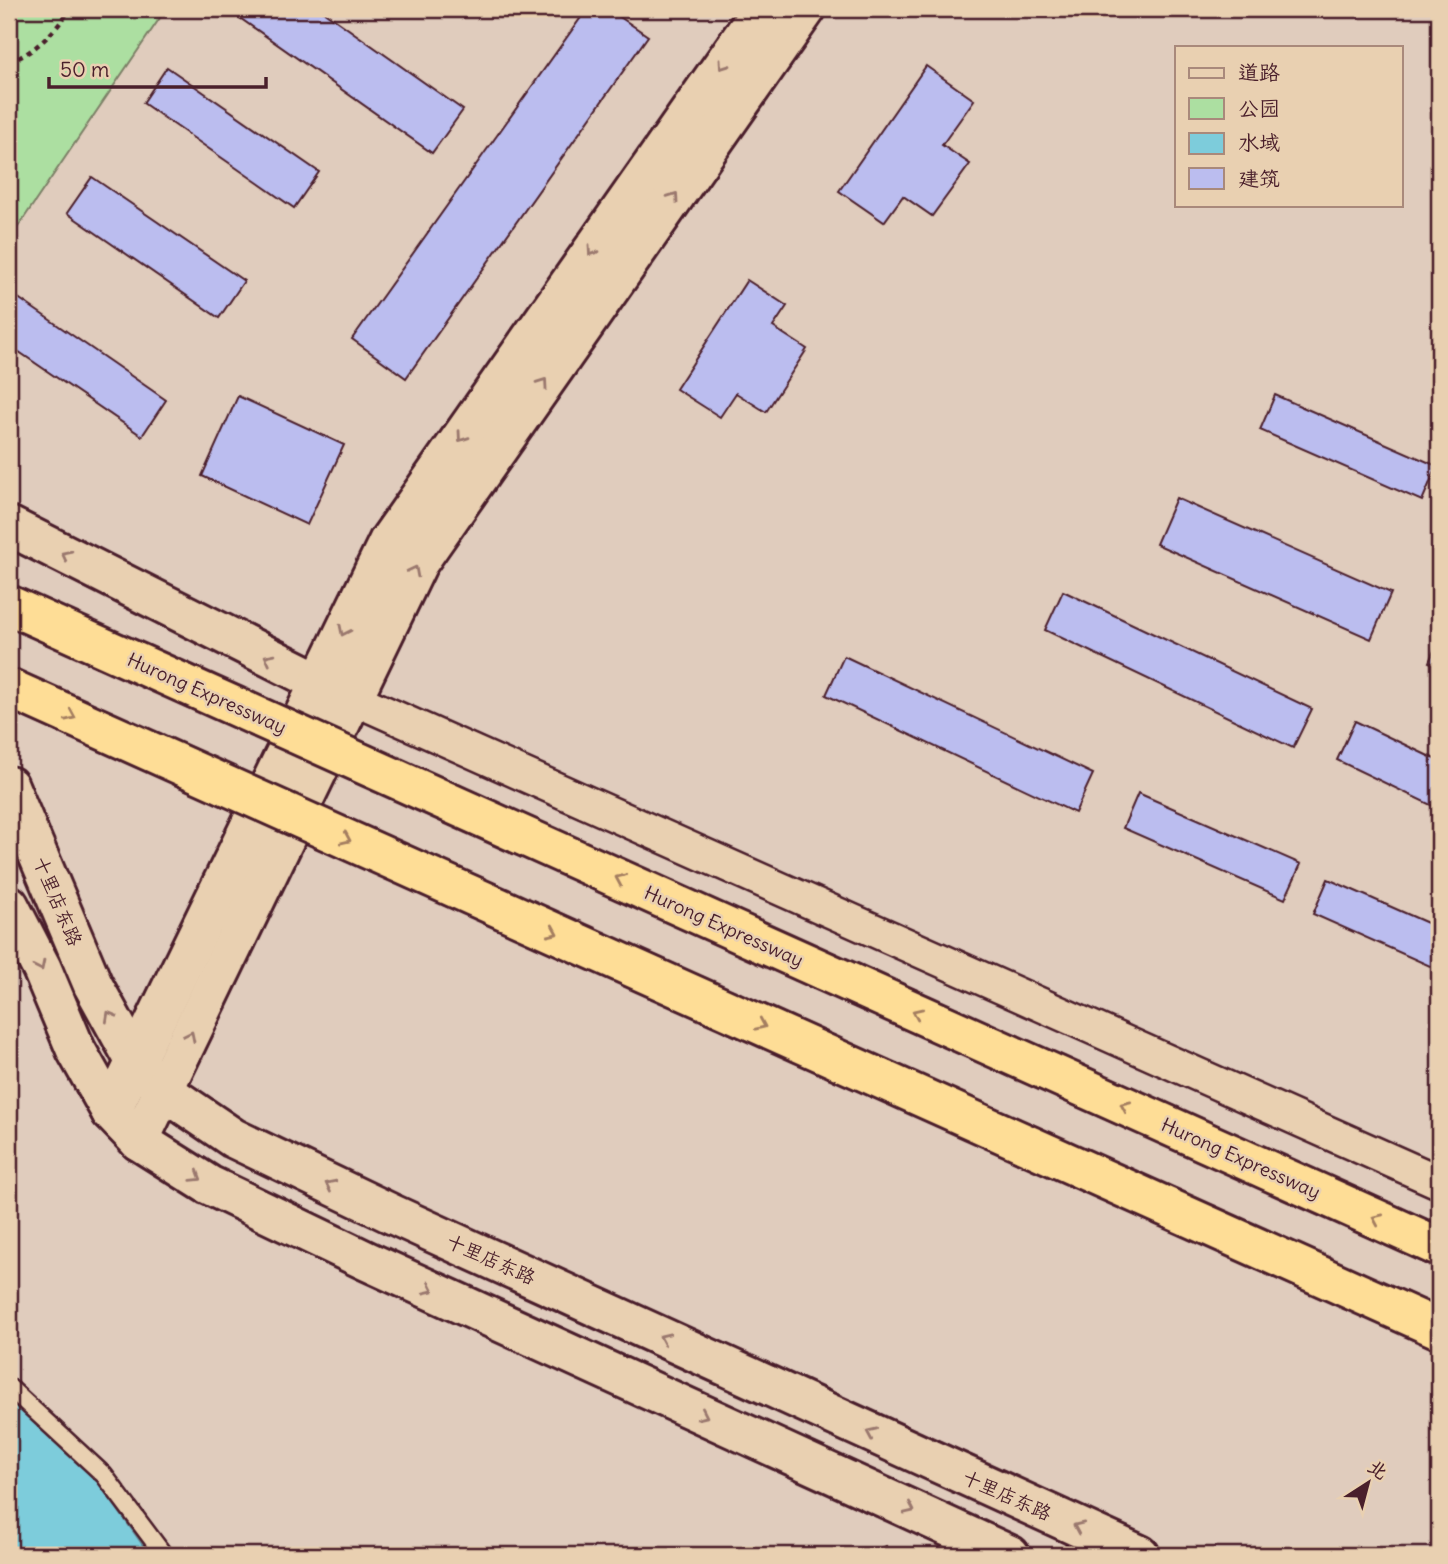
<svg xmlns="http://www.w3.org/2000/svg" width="1448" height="1564" font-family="Delius,'LXGW WenKai TC',sans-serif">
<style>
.green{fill:#acdfa1;stroke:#7b7f66;stroke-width:2}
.water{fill:#7dccdb;stroke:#698795;stroke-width:2}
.building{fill:#bbbdef;stroke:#4a1f2b;stroke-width:2}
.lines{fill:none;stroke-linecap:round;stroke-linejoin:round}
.service-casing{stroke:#4a1f2b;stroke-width:21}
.minor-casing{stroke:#4a1f2b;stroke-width:37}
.tertiary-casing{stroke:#4a1f2b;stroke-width:44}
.path{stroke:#4a1f2b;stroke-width:4.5;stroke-dasharray:5 5;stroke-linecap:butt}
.service{stroke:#e9d0b1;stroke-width:16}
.minor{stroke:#e9d0b1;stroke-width:32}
.tertiary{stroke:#e9d0b1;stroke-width:38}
.motorway-bridge-casing{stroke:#4a1f2b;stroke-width:44;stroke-linecap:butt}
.motorway-bridge{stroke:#fedd96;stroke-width:38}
.oneway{stroke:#9a786e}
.oneway2{stroke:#a47e60}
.labels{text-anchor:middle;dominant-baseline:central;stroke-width:5;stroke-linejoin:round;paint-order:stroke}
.street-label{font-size:19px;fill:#4a1f2b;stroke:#e9d0b1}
</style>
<rect width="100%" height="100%" fill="#e0ccbd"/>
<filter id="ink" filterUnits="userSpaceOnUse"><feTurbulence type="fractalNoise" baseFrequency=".0143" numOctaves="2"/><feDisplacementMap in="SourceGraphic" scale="14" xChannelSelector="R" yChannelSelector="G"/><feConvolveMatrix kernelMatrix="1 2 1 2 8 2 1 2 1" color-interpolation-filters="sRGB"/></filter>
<g filter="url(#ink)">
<polygon class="green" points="9,9 166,9 9,240"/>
<polygon class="water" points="9,1399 93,1475 150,1555 13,1555 9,1551"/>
<g class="building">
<polygon points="227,9 320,9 463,110 432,153"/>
<polygon points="487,9 504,9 498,17"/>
<polygon points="587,9 608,9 648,36 406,378 352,339"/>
<polygon points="926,66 974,100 942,145 970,164 932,216 903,196 884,222 839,191"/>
<polygon points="167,67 319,172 294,208 143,103"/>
<polygon points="92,177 244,281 219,318 67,213"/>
<polygon points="747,280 787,306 773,327 807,349 766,412 736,393 720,417 676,389"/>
<polygon points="14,295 166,400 142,436 9,345 9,304"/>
<polygon points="1275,395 1437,466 1422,501 1260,430"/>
<polygon points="238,396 344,445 307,525 202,476"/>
<polygon points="1176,498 1391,593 1371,639 1156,544"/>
<polygon points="1063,591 1312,709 1293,748 1045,630"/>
<polygon points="1439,639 1439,666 1429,662"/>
<polygon points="844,656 1093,774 1075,813 826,695"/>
<polygon points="1355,721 1439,761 1439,809 1337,760"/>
<polygon points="1138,793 1301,864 1285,899 1123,828"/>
<polygon points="1328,879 1439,928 1439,970 1313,914"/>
<polygon points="886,1546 890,1555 866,1555"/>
</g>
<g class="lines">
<defs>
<polyline id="service" points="9,1387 104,1475 164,1555"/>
<polyline id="minor" points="352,698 1439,1182"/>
<g id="tertiary">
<polyline points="9,526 341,693"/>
<polyline points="9,786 93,985 135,1061 164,1091 233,1138 392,1214 1140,1555"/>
<polyline points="9,905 42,969 76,1050 111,1112 139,1141 209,1185 367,1261 1010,1555"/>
<polyline points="111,1112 388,542 762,9"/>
<polyline points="139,1141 418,563 806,9"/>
</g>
</defs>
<use href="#service" class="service-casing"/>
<use href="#minor" class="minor-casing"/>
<use href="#tertiary" class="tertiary-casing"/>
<path class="path" d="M9 62C34 53 56 31 70 9"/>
<use href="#service" class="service"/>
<use href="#minor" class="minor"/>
<use href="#tertiary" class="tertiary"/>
<defs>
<g id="motorway-bridge">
<polyline points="9,605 1439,1247"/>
<polyline points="9,688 1439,1329"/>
</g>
</defs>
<use href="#motorway-bridge" class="motorway-bridge-casing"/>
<use href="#motorway-bridge" class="motorway-bridge"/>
</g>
<defs><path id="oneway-chevron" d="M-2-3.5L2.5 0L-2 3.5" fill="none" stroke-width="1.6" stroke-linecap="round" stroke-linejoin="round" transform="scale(1.75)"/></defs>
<g class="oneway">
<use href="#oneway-chevron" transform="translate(723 65) rotate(125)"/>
<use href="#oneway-chevron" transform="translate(674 197) rotate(-55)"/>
<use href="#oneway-chevron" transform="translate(592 251) rotate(125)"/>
<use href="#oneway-chevron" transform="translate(543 383) rotate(-55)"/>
<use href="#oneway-chevron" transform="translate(462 437) rotate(125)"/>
<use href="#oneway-chevron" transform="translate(66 555) rotate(-153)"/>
<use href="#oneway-chevron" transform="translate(414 571) rotate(-63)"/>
<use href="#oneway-chevron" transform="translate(344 631) rotate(116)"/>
<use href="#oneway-chevron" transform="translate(269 658) rotate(-153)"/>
<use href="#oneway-chevron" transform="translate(40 966) rotate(64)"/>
<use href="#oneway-chevron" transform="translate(110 1016) rotate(-119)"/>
<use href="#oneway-chevron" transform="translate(190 1036) rotate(-64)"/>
<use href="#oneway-chevron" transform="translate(197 1177) rotate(32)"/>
<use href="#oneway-chevron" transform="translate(330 1185) rotate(-154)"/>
<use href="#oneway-chevron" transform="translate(429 1289) rotate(25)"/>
<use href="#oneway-chevron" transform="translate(664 1338) rotate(-156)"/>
<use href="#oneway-chevron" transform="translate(703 1415) rotate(25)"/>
<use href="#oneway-chevron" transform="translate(871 1433) rotate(-156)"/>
<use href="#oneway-chevron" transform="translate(910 1509) rotate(25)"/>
<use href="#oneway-chevron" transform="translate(1078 1527) rotate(-156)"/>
</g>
<g class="oneway2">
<use href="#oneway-chevron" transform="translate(71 716) rotate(24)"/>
<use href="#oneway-chevron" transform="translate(346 839) rotate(24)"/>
<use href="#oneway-chevron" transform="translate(620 879) rotate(-156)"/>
<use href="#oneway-chevron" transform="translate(553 932) rotate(24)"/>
<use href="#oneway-chevron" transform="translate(917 1013) rotate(-156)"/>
<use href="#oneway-chevron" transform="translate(761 1025) rotate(24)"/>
<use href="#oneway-chevron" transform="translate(1125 1106) rotate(-156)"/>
<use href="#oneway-chevron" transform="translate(1377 1219) rotate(-156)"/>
</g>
</g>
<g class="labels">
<g class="street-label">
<text transform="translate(207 693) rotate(24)">Hurong Expressway</text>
<text transform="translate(58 901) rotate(67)">十里店东路</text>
<text transform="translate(724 926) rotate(24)">Hurong Expressway</text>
<text transform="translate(1241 1158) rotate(24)">Hurong Expressway</text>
<text transform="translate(491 1259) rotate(24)">十里店东路</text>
<text transform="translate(1007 1495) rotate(24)">十里店东路</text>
</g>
</g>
<rect width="1448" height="1564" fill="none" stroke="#e9d0b1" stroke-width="35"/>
<rect x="18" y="18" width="1413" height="1529" fill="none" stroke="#4a1f2b" stroke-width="2.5" filter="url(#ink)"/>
<rect x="1175" y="46" width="228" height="161" fill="#e9d0b1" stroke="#a9897b" stroke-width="2"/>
<rect x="1189" y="68" width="35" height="10" fill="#e9d0b1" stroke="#a9897b" stroke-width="2"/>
<text x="1238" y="80" font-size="21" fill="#4a1f2b">道路</text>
<rect x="1189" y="98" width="35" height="21" fill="#acdfa1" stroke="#a9897b" stroke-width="2"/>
<text x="1238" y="116" font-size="21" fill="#4a1f2b">公园</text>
<rect x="1189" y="133" width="35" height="21" fill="#7dccdb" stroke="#a9897b" stroke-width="2"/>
<text x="1238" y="150" font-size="21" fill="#4a1f2b">水域</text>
<rect x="1189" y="168" width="35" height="21" fill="#bbbdef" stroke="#a9897b" stroke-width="2"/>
<text x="1238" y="186" font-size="21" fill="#4a1f2b">建筑</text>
<g transform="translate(1368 1483) rotate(36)" stroke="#e9d0b1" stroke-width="5" paint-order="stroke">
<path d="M0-5L12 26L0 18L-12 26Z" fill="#4a1f2b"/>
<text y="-10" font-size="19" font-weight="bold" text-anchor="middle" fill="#4a1f2b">北</text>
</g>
<path d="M49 77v10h217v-10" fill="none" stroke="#4a1f2b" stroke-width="3.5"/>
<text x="60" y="77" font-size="21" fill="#4a1f2b" stroke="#e9d0b1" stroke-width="5" paint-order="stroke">50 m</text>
</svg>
